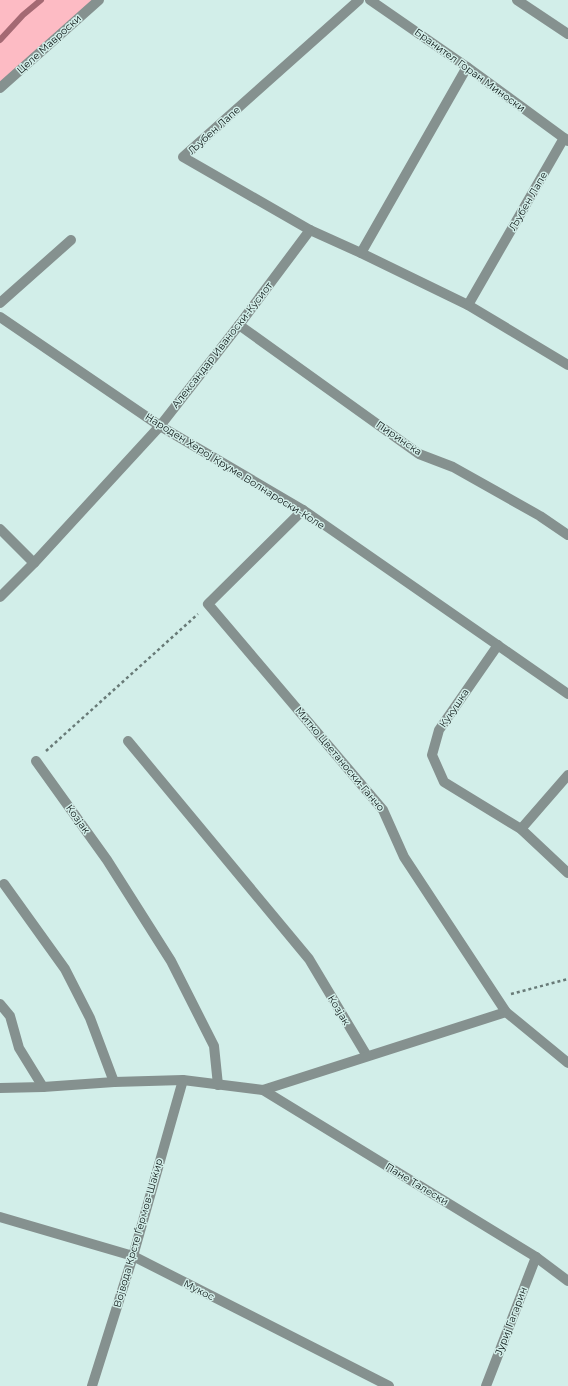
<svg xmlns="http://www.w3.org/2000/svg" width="568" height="1386" font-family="Montserrat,sans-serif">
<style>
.green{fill:#fdbbc4}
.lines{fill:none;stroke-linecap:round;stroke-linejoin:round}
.stream{stroke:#a46973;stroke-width:6}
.path{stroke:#687a77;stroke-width:2.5;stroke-dasharray:3 3;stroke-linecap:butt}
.street{stroke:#85918f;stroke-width:10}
.labels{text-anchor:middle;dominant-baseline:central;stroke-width:3;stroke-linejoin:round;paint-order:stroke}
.street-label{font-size:10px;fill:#0d1716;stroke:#d2eee9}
</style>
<rect width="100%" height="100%" fill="#d2eee9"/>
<polygon class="green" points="0,0 37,0 39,2 41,0 99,0 0,88"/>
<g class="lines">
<polyline class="stream" points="0,40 23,15 41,0"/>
<g class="path">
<polyline points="46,751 198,614"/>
<polyline points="511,994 568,979"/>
</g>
<g class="street">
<polyline points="359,0 183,157 310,230 361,253 468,305 568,365"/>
<polyline points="370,0 467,67 568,141"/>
<polyline points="517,0 568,34"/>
<polyline points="0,88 99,0"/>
<polyline points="361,253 467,67"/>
<polyline points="0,303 71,240"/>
<polyline points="468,305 564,138"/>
<polyline points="0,317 160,426 303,510 568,694"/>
<polyline points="239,325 419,454 453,467 540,516 568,535"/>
<polyline points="303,510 208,604 383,810 404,857 506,1012 568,1063"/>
<polyline points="0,529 34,563"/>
<polyline points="0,597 34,563 160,426 239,325 310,230"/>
<polyline points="498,645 439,730 432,755 444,782 521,829 568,873"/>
<polyline points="128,741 309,959 367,1056"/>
<polyline points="36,761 107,860 171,961 214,1046 218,1085"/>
<polyline points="521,829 568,775"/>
<polyline points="4,884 65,969 90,1018 114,1082"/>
<polyline points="0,1004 10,1016 19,1048 43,1087"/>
<polyline points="0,1088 43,1087 114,1082 183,1080 263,1090 506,1012"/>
<polyline points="263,1090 536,1257 568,1281"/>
<polyline points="0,1217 133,1256 389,1386"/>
<polyline points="92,1386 133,1256 183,1080"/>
<polyline points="486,1386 536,1257"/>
</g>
</g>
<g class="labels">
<g class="street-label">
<text transform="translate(49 44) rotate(-42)">Целе Мавроски</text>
<text transform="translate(470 70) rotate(36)">Бранител Горан Миноски</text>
<text transform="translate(214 130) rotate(-42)">Љубен Лапе</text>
<text transform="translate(528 201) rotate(-60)">Љубен Лапе</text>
<text transform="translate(222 345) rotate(-52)">Александар Иваноски-Кусиот</text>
<text transform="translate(399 438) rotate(34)">Пиринска</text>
<text transform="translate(235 471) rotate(32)">Народен Херој Круме Волнароски-Коле</text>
<text transform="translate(454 708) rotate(-56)">Кукушка</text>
<text transform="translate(340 759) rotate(50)">Митко Цветаноски-Ганчо</text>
<text transform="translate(78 819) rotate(54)">Козјак</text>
<text transform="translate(339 1010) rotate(59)">Козјак</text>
<text transform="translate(417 1184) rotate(31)">Пане Талески</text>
<text transform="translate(138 1233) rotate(-74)">Војвода Крсте Ѓермов-Шаќир</text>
<text transform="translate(199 1290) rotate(27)">Мукос</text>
<text transform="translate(511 1321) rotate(-69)">Јуриј Гагарин</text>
</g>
</g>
</svg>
